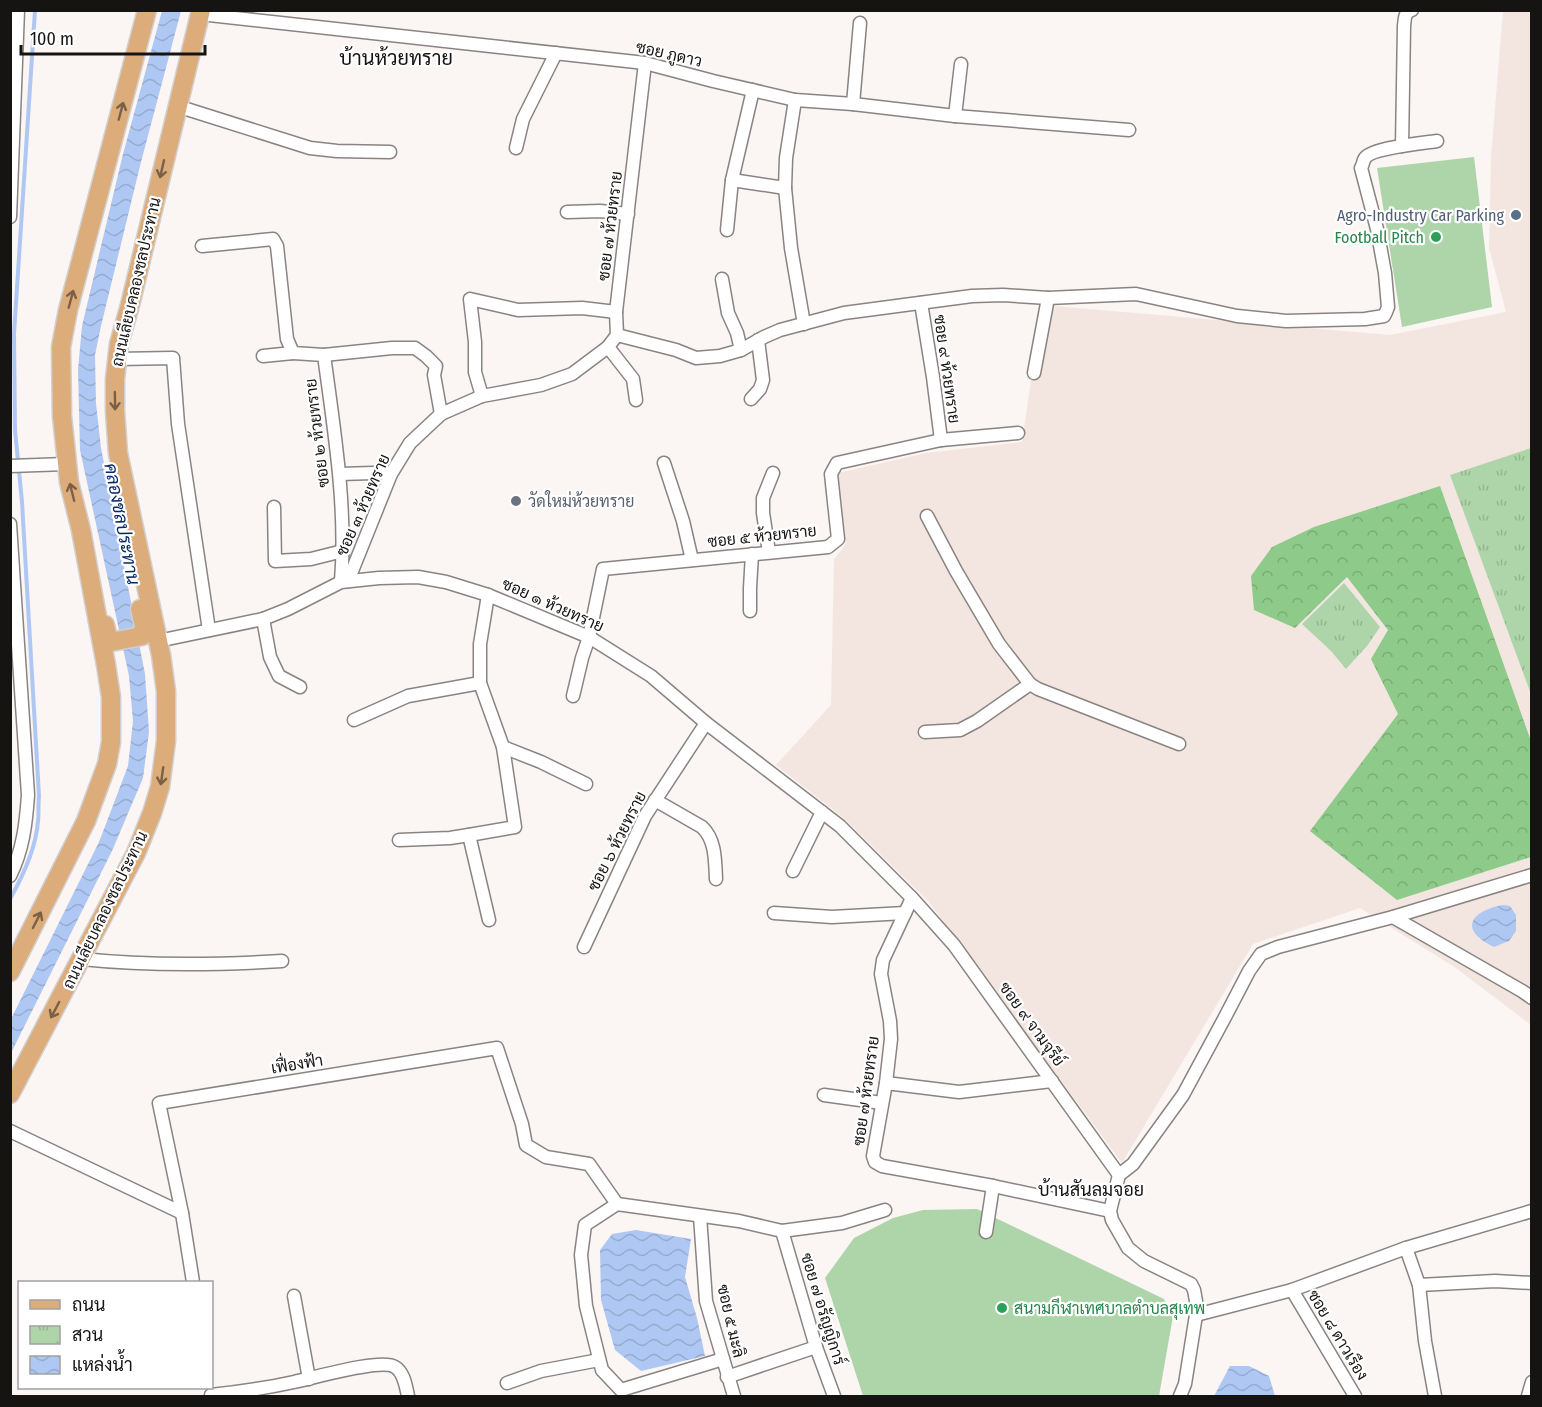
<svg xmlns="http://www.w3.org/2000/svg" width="1542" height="1407" font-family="'Fira Sans Condensed',Sarabun,sans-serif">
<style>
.built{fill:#f3e6e1}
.forest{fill:url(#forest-crowns)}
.park{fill:url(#park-tufts)}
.pitch{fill:#aed4aa}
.water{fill:url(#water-waves)}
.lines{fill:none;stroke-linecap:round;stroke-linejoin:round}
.stream{stroke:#afc8f3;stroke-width:4}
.minor-casing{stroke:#898482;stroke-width:15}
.primary-casing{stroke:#d0d0d0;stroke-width:21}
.minor{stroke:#fff;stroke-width:12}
.primary{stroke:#ddac7b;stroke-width:18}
.oneway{stroke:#7a6047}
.service-dot{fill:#5c6f8a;stroke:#fff;stroke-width:2}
.leisure-dot{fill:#2e9e5b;stroke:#fff;stroke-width:2}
.worship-dot{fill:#6b7280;stroke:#fff;stroke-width:2}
.labels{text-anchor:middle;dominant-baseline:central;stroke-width:4.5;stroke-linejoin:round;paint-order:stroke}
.street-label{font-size:16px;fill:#161413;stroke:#fff}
.service-label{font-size:16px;fill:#4e5e75;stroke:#fff;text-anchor:end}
.leisure-label{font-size:16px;fill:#27864d;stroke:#fff;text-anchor:end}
.worship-label{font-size:16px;fill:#5b616d;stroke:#fff;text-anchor:start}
.water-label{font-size:18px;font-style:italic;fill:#072a66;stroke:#fff}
.neighbourhood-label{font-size:18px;fill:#161413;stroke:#fff}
.quarter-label{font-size:20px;fill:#161413;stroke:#fff}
</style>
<defs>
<pattern id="forest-crowns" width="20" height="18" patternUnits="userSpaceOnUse" patternTransform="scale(1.5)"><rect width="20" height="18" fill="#8eca89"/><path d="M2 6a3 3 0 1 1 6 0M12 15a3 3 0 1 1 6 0" fill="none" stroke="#7aad75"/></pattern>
<pattern id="park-tufts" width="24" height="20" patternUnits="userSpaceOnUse" patternTransform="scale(1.5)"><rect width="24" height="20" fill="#aed4aa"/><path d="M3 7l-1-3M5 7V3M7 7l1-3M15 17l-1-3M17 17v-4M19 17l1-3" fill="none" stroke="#95b591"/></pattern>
<pattern id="water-waves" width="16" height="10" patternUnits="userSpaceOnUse" patternTransform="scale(1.5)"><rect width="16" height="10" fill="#afc8f3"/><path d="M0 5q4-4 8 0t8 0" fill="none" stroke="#96abcf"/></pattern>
</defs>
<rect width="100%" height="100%" fill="#fbf5f3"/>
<polygon class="built" points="1503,11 1531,11 1531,1025 1456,968 1360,908 1253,944 1122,1163 928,901 845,819 776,765 831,705 834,559 846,544 838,473 926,453 1022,442 1042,305 1390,335 1506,312 1489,248 1491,157"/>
<polygon class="forest" points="1440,486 1531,741 1531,857 1397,900 1310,831 1398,714 1371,659 1388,630 1347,577 1295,628 1254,610 1251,576 1272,547 1314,527"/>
<g class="park">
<polygon points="1531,448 1532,448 1531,694 1450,475"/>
<polygon points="1344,583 1380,627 1367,646 1346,669 1331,651 1302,624"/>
</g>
<g class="pitch">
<polygon points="1474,157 1492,307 1402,327 1377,168"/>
<polygon points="977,1209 1164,1299 1173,1316 1159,1396 863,1396 825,1278 854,1238 893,1218 923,1210"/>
</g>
<g class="water">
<polygon points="162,11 181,11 141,162 101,326 95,355 96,403 101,448 145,674 149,732 143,778 112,851 11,1053 11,1019 99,842 128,766 133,721 129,676 80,450 78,370 82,326 123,154"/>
<path d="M1503 905 1510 906 1516 915V931L1509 941 1494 947C1458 930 1470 911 1503 905Z"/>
<polygon points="636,1230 691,1239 685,1277 697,1318 705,1356 641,1371 615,1350 601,1300 600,1250 612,1234"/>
<polygon points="1230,1366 1249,1366 1269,1376 1275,1396 1214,1396"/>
</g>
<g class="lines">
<path class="stream" d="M10 899C23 876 36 848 38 821 39 813 38 805 39 796L22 502 15 430 14 334 35 10"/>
<defs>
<g id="minor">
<polyline points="200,14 645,63 713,81 795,100 853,104 955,116 1129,130"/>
<polyline points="753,90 732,180 785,188"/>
<polyline points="795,100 786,158 785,188 791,248 804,324"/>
<polyline points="853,104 860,23"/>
<polyline points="177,106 310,148 337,151 390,152"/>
<polyline points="955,116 961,64"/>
<path d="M1402 146 1404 26C1405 19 1404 12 1412 10"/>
<polyline points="516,148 523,119 556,53"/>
<polyline points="567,212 600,211 628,214"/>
<polyline points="10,217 18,10"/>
<polyline points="727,230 732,180"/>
<path d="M202 246 273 239 277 246 287 339 293 353 324 355C334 430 347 506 341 582"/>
<polyline points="722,279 728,313 737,333 741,350"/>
<polyline points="921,303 933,377 941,440"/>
<path d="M617 335 676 350 696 358 720 356 741 350 764 337 780 330 844 313 972 296 1003 295 1048 298 1136 294 1237 316 1286 321 1365 319 1384 316 1386 312 1388 307 1385 273 1377 229 1361 168C1363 165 1363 161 1365 158 1372 148 1423 143 1437 141"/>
<polyline points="608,347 633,379 636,400"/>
<polyline points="324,355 392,348 415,348 426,356 436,366 434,375 441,414"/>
<polyline points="263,356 293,353"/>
<polyline points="117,359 173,358 178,424 209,630"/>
<polyline points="1034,373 1048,298"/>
<polyline points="482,396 475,372 475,342 470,299 518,310 582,308 616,312"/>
<polyline points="751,399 760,389 763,380 758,340"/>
<polyline points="664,463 683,521 692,560"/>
<polyline points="10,466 66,464"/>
<polyline points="340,474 373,473 391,474"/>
<polyline points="274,507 275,561 311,559 343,551"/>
<polyline points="927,516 956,571 999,644 1030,684"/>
<path d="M10 524 28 795C26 824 23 850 10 876"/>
<polyline points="769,552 763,513 763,498 773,473"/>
<polyline points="348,581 391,474 410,443 441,414 482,396 541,385 572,374 608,347 617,335 616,312 645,63"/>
<polyline points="488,595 480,644 480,683 503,747 515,827 469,835 489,920"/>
<polyline points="750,611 750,588 752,554"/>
<polyline points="263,619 270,657 279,676 300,687"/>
<polyline points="158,641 263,619 288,609 341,582 379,578 418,577 446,582 488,595 589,637 651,676 706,723 840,826 912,898 954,945 1119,1175"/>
<polyline points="573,696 582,658 589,637 603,569 828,547 838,539 831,474 837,463 941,440 1018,433"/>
<polyline points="354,720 408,696 480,683"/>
<polyline points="925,732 960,730 977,721 1030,684 1038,689 1179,744"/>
<polyline points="503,747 541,762 586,784"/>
<path d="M655 800 702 827C716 840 715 861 716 879"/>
<polyline points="399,840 450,838 469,835"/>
<polyline points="793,871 822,812"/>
<polyline points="912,898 883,960 881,974 890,1021 891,1039 886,1083 873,1156 875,1162 882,1166 993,1186 1110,1211"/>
<polyline points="774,913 832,917 905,913"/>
<polyline points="1393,917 1522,991 1532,998"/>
<polyline points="584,947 645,816 706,723"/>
<path d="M82 959C148 966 216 965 282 961"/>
<polyline points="886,1083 959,1092 1052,1081"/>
<polyline points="824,1095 882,1103"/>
<polyline points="10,1131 182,1213"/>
<polyline points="700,1216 706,1301 734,1396"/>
<polyline points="782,1231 816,1347 834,1396"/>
<polyline points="986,1232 993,1186"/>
<polyline points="1406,1248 1419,1285 1425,1341 1435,1396"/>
<polyline points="193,1282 182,1213 159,1103 497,1048 522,1124 526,1145 546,1157 589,1164 617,1204"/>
<polyline points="1419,1285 1495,1281 1532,1283"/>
<polyline points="1292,1290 1355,1396"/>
<polyline points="294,1296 309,1379"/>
<polyline points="1196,1315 1292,1290 1406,1248 1532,1211"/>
<polyline points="723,1359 621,1390 602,1370 586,1306 581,1255 585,1225 617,1204 739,1221 782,1231 842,1223 885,1210"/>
<polyline points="727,1377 816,1347"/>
<polyline points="507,1383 541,1371 599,1360"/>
<path d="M211 1395C239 1392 267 1388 294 1382 313 1378 381 1358 395 1367 404 1372 406 1387 408 1396"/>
<polyline points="1180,1396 1185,1384 1196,1315 1196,1301 1194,1290 1191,1284 1144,1261 1128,1248 1112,1220 1110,1211 1119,1175 1133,1164 1183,1095 1224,1019 1249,971 1261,954 1278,947 1393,917 1532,875"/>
<polyline points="1528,1396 1532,1382"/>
</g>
<g id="primary">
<polyline points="105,625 108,638 111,642 142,636 144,626 140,609"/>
<polyline points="10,972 86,821 107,764 111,742 111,697 106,665 81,530 69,482 62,416 61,347 68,310 147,10"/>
<polyline points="10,1094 136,853 152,813 160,787 166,741 166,691 161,655 118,453 115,411 115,379 119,344 130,305 201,10"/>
</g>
</defs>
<use href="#minor" class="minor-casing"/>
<use href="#primary" class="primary-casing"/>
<use href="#minor" class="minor"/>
<use href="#primary" class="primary"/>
</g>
<defs><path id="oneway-shaft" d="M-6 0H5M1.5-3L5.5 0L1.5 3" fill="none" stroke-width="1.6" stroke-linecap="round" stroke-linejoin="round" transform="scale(1.5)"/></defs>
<g class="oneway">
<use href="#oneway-shaft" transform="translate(121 111) rotate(-75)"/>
<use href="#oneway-shaft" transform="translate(162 169) rotate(103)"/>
<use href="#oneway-shaft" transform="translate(71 299) rotate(-75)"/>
<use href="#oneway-shaft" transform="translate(115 401) rotate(89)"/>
<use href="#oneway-shaft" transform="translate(72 492) rotate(-104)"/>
<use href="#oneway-shaft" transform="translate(162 776) rotate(98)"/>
<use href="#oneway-shaft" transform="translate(37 920) rotate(-63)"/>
<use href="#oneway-shaft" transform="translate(55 1010) rotate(118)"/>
</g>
<circle class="service-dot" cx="1516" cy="215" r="6"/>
<g class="leisure-dot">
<circle cx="1436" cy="237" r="6"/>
<circle cx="1002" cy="1308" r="6"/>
</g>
<circle class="worship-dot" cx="516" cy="501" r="6"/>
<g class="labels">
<g class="street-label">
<text transform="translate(669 54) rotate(13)">ซอย ภูดาว</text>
<text transform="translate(610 226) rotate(-83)">ซอย ๗ ห้วยทราย</text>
<text transform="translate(136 282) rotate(-77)">ถนนเลียบคลองชลประทาน</text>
<text transform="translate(947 369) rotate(82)">ซอย ๙ ห้วยทราย</text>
<text transform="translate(317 433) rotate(-97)">ซอย ๒ ห้วยทราย</text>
<text transform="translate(363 505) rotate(-66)">ซอย ๓ ห้วยทราย</text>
<text transform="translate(762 536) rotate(-6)">ซอย ๕ ห้วยทราย</text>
<text transform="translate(553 605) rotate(24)">ซอย ๑ ห้วยทราย</text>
<text transform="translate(617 841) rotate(-63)">ซอย ๖ ห้วยทราย</text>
<text transform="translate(105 910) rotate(-64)">ถนนเลียบคลองชลประทาน</text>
<text transform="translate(1032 1024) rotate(54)">ซอย ๙ จามจุรีย์</text>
<text transform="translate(297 1064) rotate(-9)">เฟื่องฟ้า</text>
<text transform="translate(866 1091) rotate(-82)">ซอย ๗ ห้วยทราย</text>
<text transform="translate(823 1309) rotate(73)">ซอย ๗ อรัญญิการ์</text>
<text transform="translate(731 1321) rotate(77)">ซอย ๕ มะลิ</text>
<text transform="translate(1338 1335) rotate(59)">ซอย ๘ ดาวเรือง</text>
</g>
<g class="service-label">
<text x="1504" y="215">Agro-Industry Car Parking</text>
</g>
<g class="leisure-label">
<text x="1424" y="237">Football Pitch</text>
<text x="1014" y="1308" text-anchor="start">สนามกีฬาเทศบาลตำบลสุเทพ</text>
</g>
<g class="worship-label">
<text x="528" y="501">วัดใหม่ห้วยทราย</text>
</g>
<g class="water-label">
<text transform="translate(122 524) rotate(79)">คลองชลประทาน</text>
</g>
<g class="neighbourhood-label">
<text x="1091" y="1190">บ้านสันลมจอย</text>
</g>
<g class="quarter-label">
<text x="396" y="58">บ้านห้วยทราย</text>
</g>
</g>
<rect width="1542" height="1407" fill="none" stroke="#161413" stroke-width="24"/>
<rect x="18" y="1281" width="195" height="108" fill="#ffffff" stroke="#a2a1a1" stroke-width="1.5"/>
<rect x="30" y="1300" width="30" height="9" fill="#ddac7b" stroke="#a2a1a1" stroke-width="1.5"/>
<text x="72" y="1311" font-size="18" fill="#161413">ถนน</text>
<rect x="30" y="1326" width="30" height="18" fill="url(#park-tufts)" stroke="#a2a1a1" stroke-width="1.5"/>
<text x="72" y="1341" font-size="18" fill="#161413">สวน</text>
<rect x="30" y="1356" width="30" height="18" fill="url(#water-waves)" stroke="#a2a1a1" stroke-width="1.5"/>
<text x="72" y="1371" font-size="18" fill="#161413">แหล่งน้ำ</text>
<path d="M21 45v9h184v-9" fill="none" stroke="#161413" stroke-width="3"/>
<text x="30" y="45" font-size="18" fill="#161413" stroke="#ffffff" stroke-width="4.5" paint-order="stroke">100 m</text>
</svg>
